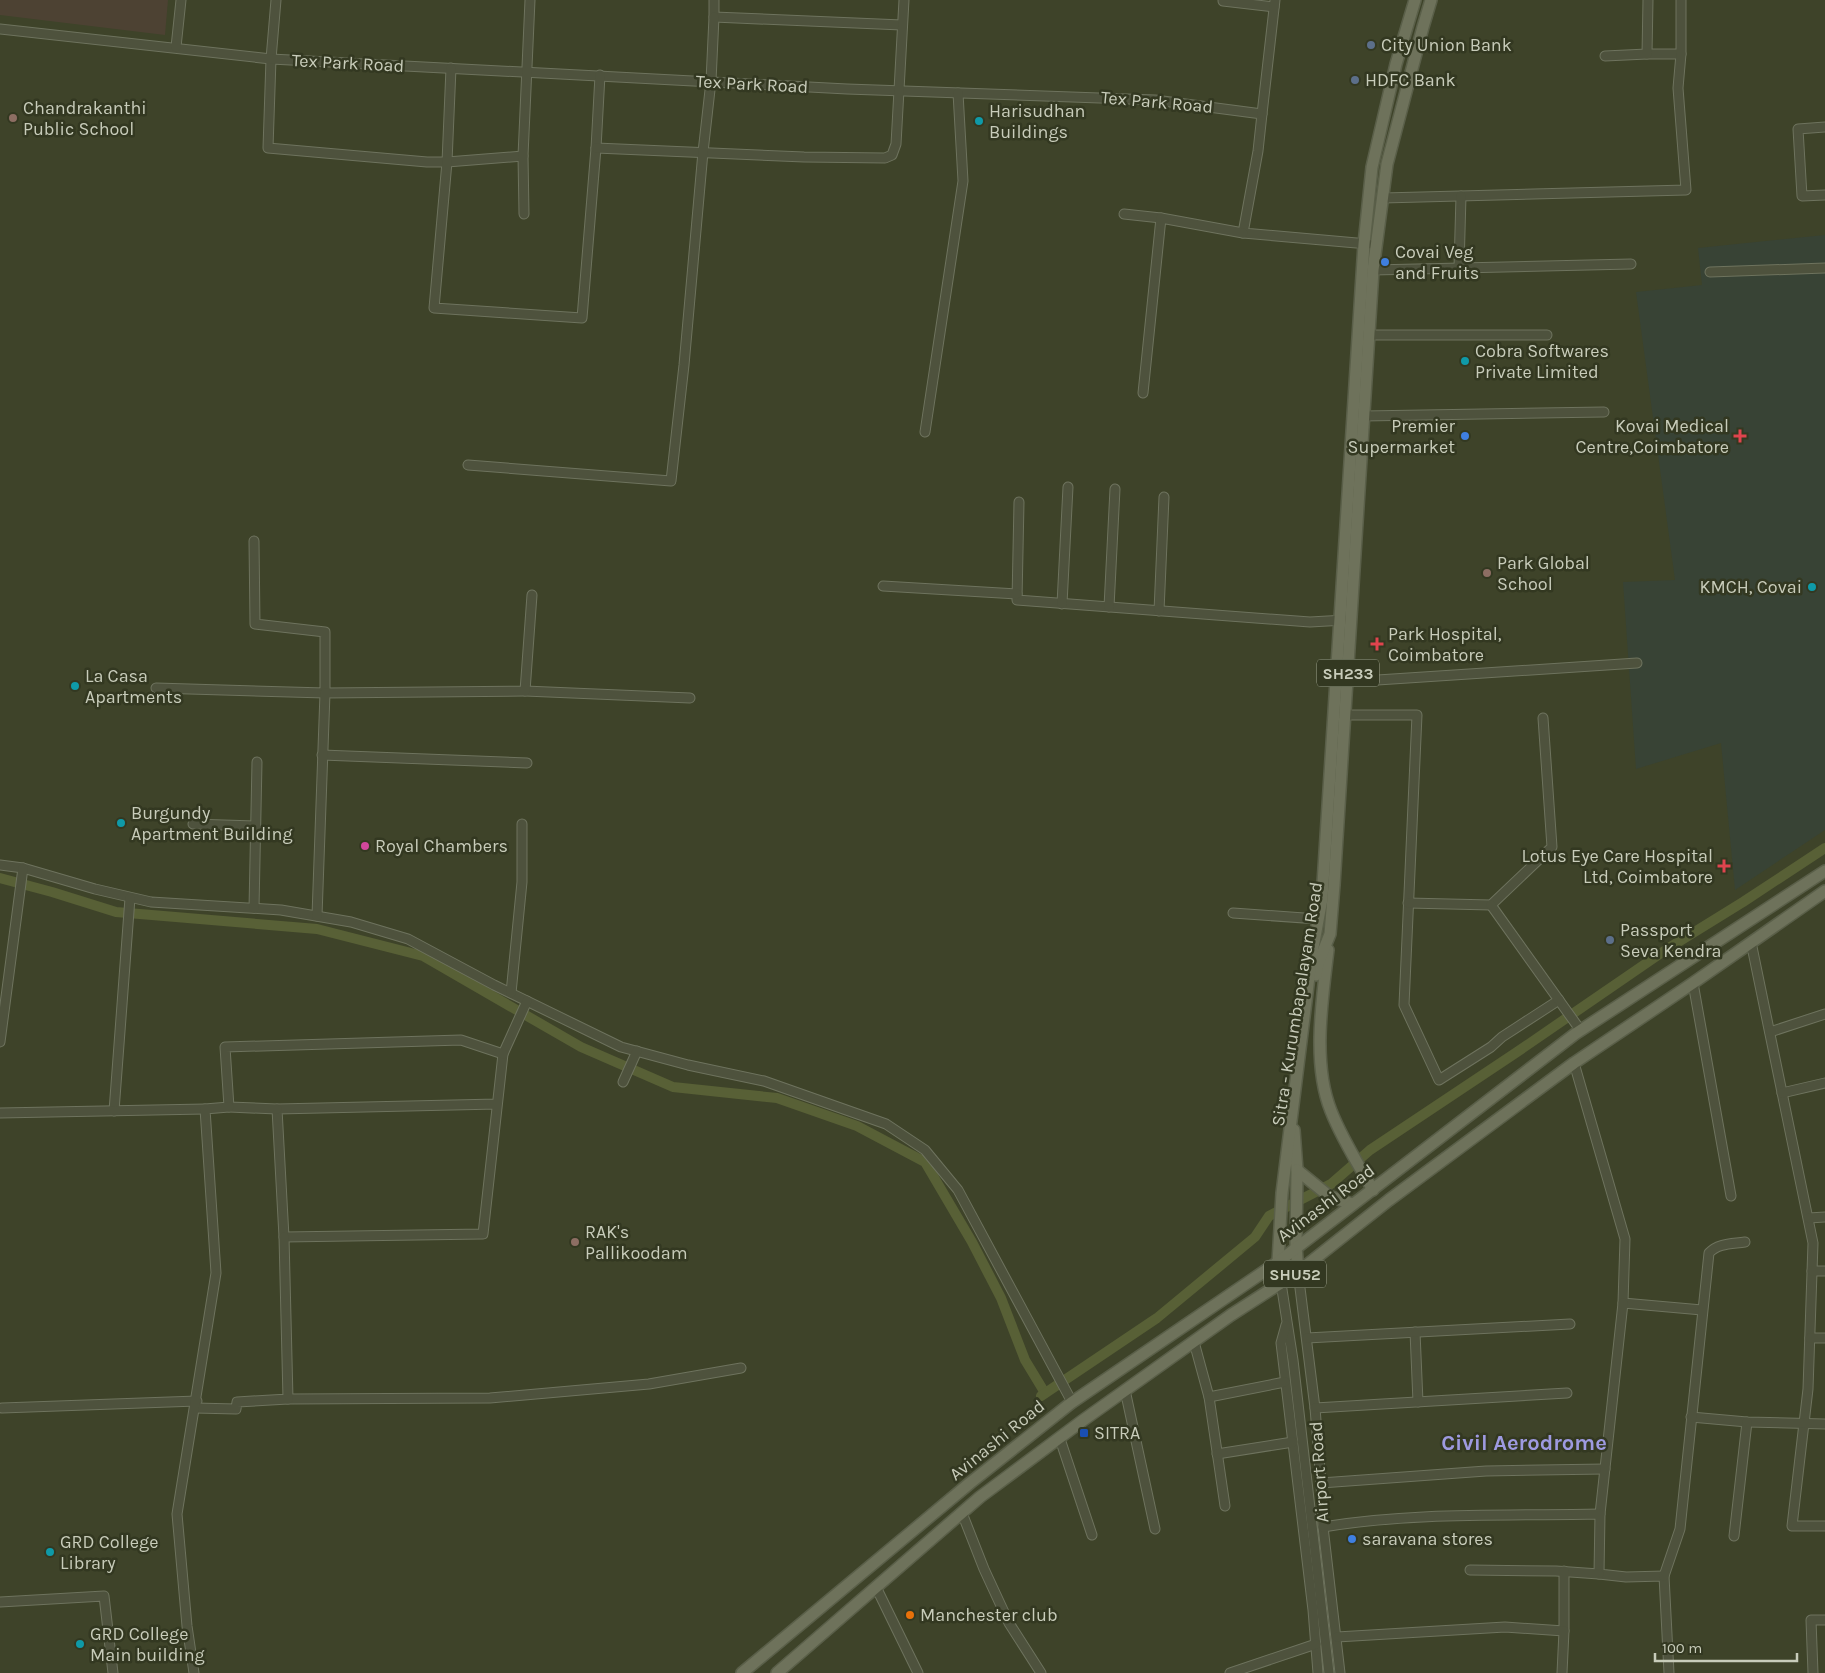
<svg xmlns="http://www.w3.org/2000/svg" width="1825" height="1673" font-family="Karla,sans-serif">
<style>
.medical{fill:#384335}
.grass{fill:#4d4233}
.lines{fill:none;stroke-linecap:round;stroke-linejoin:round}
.canal{stroke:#586036;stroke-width:10}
.minor-casing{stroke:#6e735e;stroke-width:11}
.major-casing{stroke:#5a5f49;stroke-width:14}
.minor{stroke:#4e523d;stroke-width:9}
.major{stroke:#6e725b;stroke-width:11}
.service-dot{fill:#5c6f8a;stroke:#333821;stroke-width:2}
.education-dot{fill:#8d6e63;stroke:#333821;stroke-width:2}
.culture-dot{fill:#0f9aa8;stroke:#333821;stroke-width:2}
.shop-dot{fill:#3f7fe0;stroke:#333821;stroke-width:2}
.health-dot{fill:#e0444e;stroke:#333821;stroke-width:2}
.hotel-dot{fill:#d1479c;stroke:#333821;stroke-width:2}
.transit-dot{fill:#1a4fb4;stroke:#333821;stroke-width:2}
.food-dot{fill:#e8710a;stroke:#333821;stroke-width:2}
.labels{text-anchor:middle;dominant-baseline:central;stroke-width:5;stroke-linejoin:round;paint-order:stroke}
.shield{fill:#333821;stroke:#9ba08c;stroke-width:1}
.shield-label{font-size:16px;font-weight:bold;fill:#c8ccba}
.poi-label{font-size:18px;fill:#c8ccba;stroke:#333821;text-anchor:start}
.street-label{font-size:18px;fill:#c8ccba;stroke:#333821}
.district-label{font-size:22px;font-weight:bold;fill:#9e9ae0;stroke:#333821}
</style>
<rect width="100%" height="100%" fill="#3e4329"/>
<polygon class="medical" points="1825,235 1825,830 1735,890 1721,743 1636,769 1623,582 1675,580 1636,292 1702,285 1698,248"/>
<polygon class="grass" points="0,0 168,0 165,35 0,15"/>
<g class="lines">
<g class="canal">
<polyline points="0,878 52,892 116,912 317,929 423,956 581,1047 673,1087 777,1098 857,1126 925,1162 972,1242 1001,1298 1025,1360 1045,1393"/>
<polyline points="1041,1396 1157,1318 1255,1237 1269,1216 1331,1184 1370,1150 1517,1052 1667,949 1743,902 1825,848"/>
</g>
<defs>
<g id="minor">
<polyline points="276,0 271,59 268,148 427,162 447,162 523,156"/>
<polyline points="714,0 714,17 902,25"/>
<polyline points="1223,1 1274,7"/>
<polyline points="0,29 271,59 847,89 1155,100 1262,114 1258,151 1243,233 1368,244"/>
<polyline points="176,47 181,0"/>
<polyline points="1647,54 1681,54"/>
<polyline points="1605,56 1647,54 1648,0"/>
<polyline points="451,68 447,162 434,308 582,318 596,148 600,75"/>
<polyline points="1262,114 1275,0"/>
<polyline points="1825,127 1798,129 1802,196 1825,195"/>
<polyline points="596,148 804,157 885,158 892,155 896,144 904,0"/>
<polyline points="1383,198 1686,190 1678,88 1681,54 1681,0"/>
<polyline points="524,214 523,156 530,0"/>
<polyline points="1124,214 1161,218"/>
<polyline points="1459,267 1461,196"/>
<polyline points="1373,270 1631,264"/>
<polyline points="1710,272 1825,268"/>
<polyline points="1369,335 1547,335"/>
<polyline points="1143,393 1161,218 1243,233"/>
<polyline points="1364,416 1604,412"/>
<polyline points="925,432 963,181 958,93"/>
<polyline points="468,465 671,481 684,365 703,152 711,81 714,17"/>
<polyline points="1019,502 1017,600 1310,622 1345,620"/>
<polyline points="883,586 1017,594"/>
<polyline points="1062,604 1068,487"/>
<polyline points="1109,607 1115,489"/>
<polyline points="1159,611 1164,497"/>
<polyline points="1347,682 1637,663"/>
<polyline points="156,688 325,693 325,632 255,624 254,541"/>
<polyline points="525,691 690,698"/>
<polyline points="1345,715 1417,715 1404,1005 1439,1080 1491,1047 1502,1037 1559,1000"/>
<polyline points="322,755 527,763"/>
<polyline points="193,824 255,826"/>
<polyline points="0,865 23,868 95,889 151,902 281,910 351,922 408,939 494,985 621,1047 688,1065 764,1081 886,1124 925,1150 958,1190 1072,1402"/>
<polyline points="1408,903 1491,905 1552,847 1543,718"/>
<polyline points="1491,905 1581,1031"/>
<polyline points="254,908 257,762"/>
<polyline points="1233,913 1318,919"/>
<polyline points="317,916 325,693 525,691 532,595"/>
<polyline points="1751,942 1813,1243 1808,1389 1792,1526 1825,1526"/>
<polyline points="1693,983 1731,1196"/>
<polyline points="511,993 522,882 522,824"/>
<polyline points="1770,1032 1825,1014"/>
<polyline points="0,1042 23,868"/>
<polyline points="1574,1063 1625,1239 1623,1303 1702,1310"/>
<polyline points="623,1082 637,1051"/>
<polyline points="1782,1093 1825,1083"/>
<polyline points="497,1104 277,1109 284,1237 483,1234 503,1054 527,1001"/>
<polyline points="277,1109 229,1107 225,1047 461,1040 503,1054"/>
<polyline points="114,1111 130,898"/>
<polyline points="0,1113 205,1109"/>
<polyline points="1809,1218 1825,1217"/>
<polyline points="1812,1271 1825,1271"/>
<polyline points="1298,1272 1315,1408 1321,1483 1323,1527 1340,1673"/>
<polyline points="1281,1283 1293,1360 1329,1673"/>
<polyline points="1286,1325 1281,1343 1313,1610 1318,1673"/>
<polyline points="1415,1332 1418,1402"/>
<polyline points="1307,1338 1570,1324"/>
<polyline points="1810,1338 1825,1338"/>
<polyline points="1194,1342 1209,1397 1225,1506"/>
<polyline points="1125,1390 1155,1529"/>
<polyline points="1209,1397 1285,1382"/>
<polyline points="288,1399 490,1398 649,1384 741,1368"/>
<polyline points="2,1408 197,1401"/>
<polyline points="195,1408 236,1409 237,1402 288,1399 284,1237"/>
<polyline points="1315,1408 1567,1393"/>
<polyline points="1691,1417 1747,1422 1825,1424"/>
<polyline points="1060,1439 1092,1535"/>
<polyline points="1217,1454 1293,1442"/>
<polyline points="1321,1483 1486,1471 1605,1469"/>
<polyline points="962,1513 984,1569 1009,1623 1041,1673"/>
<polyline points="1600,1514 1623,1303"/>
<path d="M1323 1527C1414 1512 1507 1516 1600 1514L1599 1574 1626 1577 1664 1576 1669 1673"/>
<polyline points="1734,1536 1747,1422"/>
<polyline points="1470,1570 1556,1571 1599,1574"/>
<path d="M1664 1576 1680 1529 1709 1253C1718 1243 1732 1244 1745 1242"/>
<polyline points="876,1587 918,1673"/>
<polyline points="0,1602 104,1596 113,1673"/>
<polyline points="1564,1631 1564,1571"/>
<polyline points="1337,1637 1505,1627 1564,1631 1562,1673"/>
<polyline points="194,1673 187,1626 177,1514 216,1273 205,1109 229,1107"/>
<polyline points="1230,1673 1316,1644"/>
<polyline points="1813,1673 1811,1620 1825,1620"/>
</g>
<g id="major">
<path d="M1328 950C1322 1000 1312 1064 1331 1111 1342 1139 1358 1164 1373 1190"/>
<polyline points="1316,975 1318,964 1330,934 1334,885 1373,270 1387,164 1423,27 1431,0"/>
<polyline points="1294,1130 1297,1170 1296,1246 1298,1272"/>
<polyline points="1297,1170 1329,1196 1352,1204"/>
<polyline points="1281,1283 1278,1262 1282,1193 1312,953 1322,899 1364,244 1372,167 1396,64 1415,0"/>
<polyline points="742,1673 970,1483 1071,1403 1278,1262 1575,1034 1825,871"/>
<polyline points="777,1673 980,1497 1082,1421 1231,1315 1298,1272 1389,1200 1574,1063 1693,983 1825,891"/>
</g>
</defs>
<use href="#minor" class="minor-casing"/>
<use href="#major" class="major-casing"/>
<use href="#minor" class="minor"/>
<use href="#major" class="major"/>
</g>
<g class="service-dot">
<circle cx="1371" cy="45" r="5"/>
<circle cx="1355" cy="80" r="5"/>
<circle cx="1610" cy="940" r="5"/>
</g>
<g class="education-dot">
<circle cx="13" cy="118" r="5"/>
<circle cx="1487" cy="573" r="5"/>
<circle cx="575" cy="1242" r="5"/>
</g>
<g class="culture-dot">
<circle cx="979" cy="121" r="5"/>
<circle cx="1465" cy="361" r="5"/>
<circle cx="1812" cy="587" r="5"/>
<circle cx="75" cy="686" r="5"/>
<circle cx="121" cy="823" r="5"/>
<circle cx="50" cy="1552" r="5"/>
<circle cx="80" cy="1644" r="5"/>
</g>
<g class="shop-dot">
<circle cx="1385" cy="262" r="5"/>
<circle cx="1465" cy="436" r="5"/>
<circle cx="1352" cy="1539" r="5"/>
</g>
<g class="health-dot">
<path d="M1737.5 428.5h5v5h5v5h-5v5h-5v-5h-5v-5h5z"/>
<path d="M1374.5 636.5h5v5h5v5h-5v5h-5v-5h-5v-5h5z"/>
<path d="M1721.5 858.5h5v5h5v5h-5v5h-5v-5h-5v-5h5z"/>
</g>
<circle class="hotel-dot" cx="365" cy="846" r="5"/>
<rect class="transit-dot" x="1079" y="1428" width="10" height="10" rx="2.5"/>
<circle class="food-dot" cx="910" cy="1615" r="5"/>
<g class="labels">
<g class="shield">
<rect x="1317" y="659.5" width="62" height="27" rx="4"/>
<rect x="1264" y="1260.5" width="62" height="27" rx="4"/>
</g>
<g class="shield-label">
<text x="1348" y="673">SH233</text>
<text x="1295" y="1274">SHU52</text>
</g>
<g class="poi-label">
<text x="1381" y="45">City Union Bank</text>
<text x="1365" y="80">HDFC Bank</text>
<text x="23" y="108">Chandrakanthi<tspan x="23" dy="21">Public School</tspan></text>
<text x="989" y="111">Harisudhan<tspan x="989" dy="21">Buildings</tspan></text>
<text x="1395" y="252">Covai Veg<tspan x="1395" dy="21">and Fruits</tspan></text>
<text x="1475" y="351">Cobra Softwares<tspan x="1475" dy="21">Private Limited</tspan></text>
<text x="1455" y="426" text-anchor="end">Premier<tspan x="1455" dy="21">Supermarket</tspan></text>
<text x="1729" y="426" text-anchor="end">Kovai Medical<tspan x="1729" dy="21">Centre,Coimbatore</tspan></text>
<text x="1497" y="563">Park Global<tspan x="1497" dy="21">School</tspan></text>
<text x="1802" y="587" text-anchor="end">KMCH, Covai</text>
<text x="1388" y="634">Park Hospital,<tspan x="1388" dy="21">Coimbatore</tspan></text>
<text x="85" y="676">La Casa<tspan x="85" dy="21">Apartments</tspan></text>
<text x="131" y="813">Burgundy<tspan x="131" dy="21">Apartment Building</tspan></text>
<text x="375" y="846">Royal Chambers</text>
<text x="1713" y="856" text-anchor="end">Lotus Eye Care Hospital<tspan x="1713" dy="21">Ltd, Coimbatore</tspan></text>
<text x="1620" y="930">Passport<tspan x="1620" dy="21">Seva Kendra</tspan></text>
<text x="585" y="1232">RAK's<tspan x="585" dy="21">Pallikoodam</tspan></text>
<text x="1094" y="1433">SITRA</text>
<text x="1362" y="1539">saravana stores</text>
<text x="60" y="1542">GRD College<tspan x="60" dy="21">Library</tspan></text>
<text x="920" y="1615">Manchester club</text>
<text x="90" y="1634">GRD College<tspan x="90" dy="21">Main building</tspan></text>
</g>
<g class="street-label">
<text transform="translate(348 63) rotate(3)">Tex Park Road</text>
<text transform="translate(752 84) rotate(3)">Tex Park Road</text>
<text transform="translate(1157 102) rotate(5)">Tex Park Road</text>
<text transform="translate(1297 1004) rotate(-81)">Sitra - Kurumbapalayam Road</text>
<text transform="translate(1326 1203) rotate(-37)">Avinashi Road</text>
<text transform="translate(997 1440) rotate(-39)">Avinashi Road</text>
<text transform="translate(1319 1472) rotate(-94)">Airport Road</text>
</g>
<g class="district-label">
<text x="1524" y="1443">Civil Aerodrome</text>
</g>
</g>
<path d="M1655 1653v8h142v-8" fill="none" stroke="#c8ccba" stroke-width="2.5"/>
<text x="1662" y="1653" font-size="15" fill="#c8ccba" stroke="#333821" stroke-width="4" paint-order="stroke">100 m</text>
</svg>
